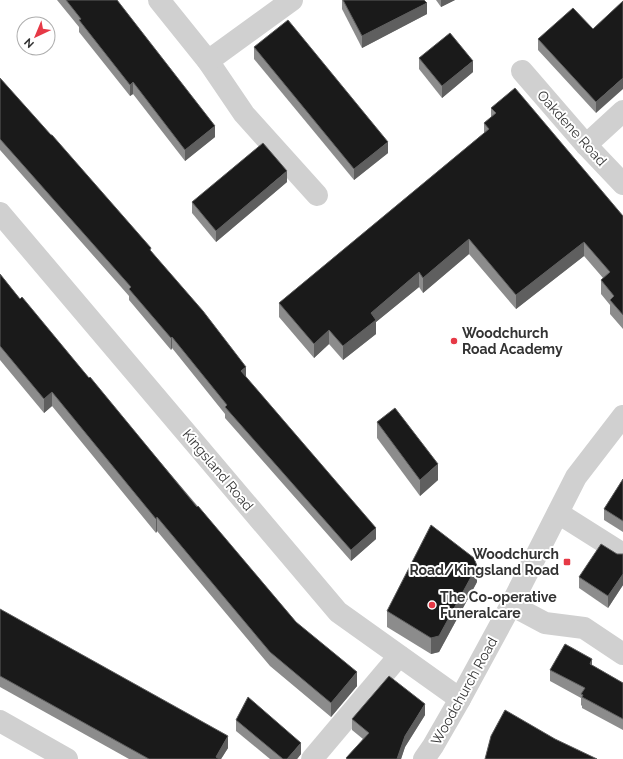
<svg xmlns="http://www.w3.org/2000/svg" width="623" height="759" font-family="Raleway,sans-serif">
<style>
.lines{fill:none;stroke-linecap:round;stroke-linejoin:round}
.minor{stroke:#d0d0d0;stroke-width:22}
.wall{fill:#8c8c8c}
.shaded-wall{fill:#5f5f5f}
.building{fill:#1a1a1a;stroke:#5f5f5f}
.poi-dot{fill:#e63946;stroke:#fff;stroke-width:1.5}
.labels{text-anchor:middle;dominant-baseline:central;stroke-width:4;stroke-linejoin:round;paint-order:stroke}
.street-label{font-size:14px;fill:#333;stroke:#fff}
.poi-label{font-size:14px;font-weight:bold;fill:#333;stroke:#fff;text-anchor:start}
</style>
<rect width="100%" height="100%" fill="#fff"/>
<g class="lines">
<g class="minor">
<polyline points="159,0 208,61 244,114 317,195"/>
<polyline points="208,61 292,0"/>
<polyline points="522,71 586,145 623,184"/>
<polyline points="586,145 623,111"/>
<polyline points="0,213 338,612 460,699"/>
<polyline points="558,513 623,554"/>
<polyline points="511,605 545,623 584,628 623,654"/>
<polyline points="0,721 67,759"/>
<polyline points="312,759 399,656"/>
<polyline points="424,759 433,746 460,699 511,605 576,477 623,416"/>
</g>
</g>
<g class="wall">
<polygon points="57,0 117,0 215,137 185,161 133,94 130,96 79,32 79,27"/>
<polygon points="342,0 424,0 427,14 362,48 342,9"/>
<polygon points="436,0 455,0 441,7"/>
<polygon points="623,1 596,113 538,50 538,39 593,29"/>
<polygon points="254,47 388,153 354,180 254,59"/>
<polygon points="419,58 473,72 442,98 419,69"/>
<polygon points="0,78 151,251 246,377 376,539 351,561 225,418 225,414 172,348 171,350 129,300 129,296 0,150"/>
<polygon points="491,108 623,216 623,329 610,314 610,305 601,294 601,280 603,278 584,256 516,309 469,254 423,293 419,287 376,322 376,334 343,360 329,344 314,358 279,317 279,303 484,133 484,123 491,117"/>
<polygon points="287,182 216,242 192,213 192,202"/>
<polygon points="0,274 20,299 89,378 296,622 357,686 331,717 270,666 157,531 156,533 52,406 44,413 0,360"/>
<polygon points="377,422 438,480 420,496 377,438"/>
<polygon points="623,479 623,532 604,520 604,509"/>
<polygon points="617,554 623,554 623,585 608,608 579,588 579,577"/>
<polygon points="477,582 439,652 431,654 387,627 387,611"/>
<polygon points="0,609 228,748 221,759 129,759 0,687"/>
<polygon points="592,665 623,683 623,730 582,708 582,706 581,705 581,698 550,681 550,670"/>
<polygon points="425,715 405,747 401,759 346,759 346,758 363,739 352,730 352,719"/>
<polygon points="236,720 301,754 297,759 270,759 236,731"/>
</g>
<g class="shaded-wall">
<polygon points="441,0 455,0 441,7"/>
<polygon points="427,3 427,14 362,48 362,36"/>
<polygon points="473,61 473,72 442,98 442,86"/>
<polygon points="623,78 623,89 596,113 596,102"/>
<polygon points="133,82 133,94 130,96 130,85"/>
<polygon points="215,126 215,137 185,161 185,150"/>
<polygon points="388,142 388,153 354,180 354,169"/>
<polygon points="287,171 287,182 216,242 216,231"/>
<polygon points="469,239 469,254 423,293 423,278"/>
<polygon points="584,242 584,256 516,309 516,295"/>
<polygon points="419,272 419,287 376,322 376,334 343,360 343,346 371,313"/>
<polygon points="329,330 329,344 314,358 314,344"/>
<polygon points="172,337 172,348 171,350 171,338"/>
<polygon points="246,367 246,378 241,371"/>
<polygon points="52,392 52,406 44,413 44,399"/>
<polygon points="438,464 438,480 420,496 420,480"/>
<polygon points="157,517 157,531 156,533 156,519"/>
<polygon points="376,528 376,539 351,561 351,550"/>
<polygon points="477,566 477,582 439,652 431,654 431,638"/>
<polygon points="623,574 623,585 608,608 608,596"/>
<polygon points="592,659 592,670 590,664"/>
<polygon points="357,672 357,686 331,717 331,703"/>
<polygon points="425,704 425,715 405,747 401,759 397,759 405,736"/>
<polygon points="228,736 228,748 221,759 216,759 216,757"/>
<polygon points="301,743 301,754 297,759 287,759"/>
</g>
<g class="building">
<polygon points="66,0 117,0 215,126 185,150 133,82 130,85 79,20 81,19"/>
<polygon points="343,0 424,0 427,3 362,36"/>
<polygon points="623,1 623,78 596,102 538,39 573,8 593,29"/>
<polygon points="288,20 388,142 354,169 254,47"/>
<polygon points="450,33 473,61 442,86 419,58"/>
<polygon points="0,78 51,135 52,135 151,248 150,250 203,311 246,367 241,371 376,528 351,550 225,407 227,405 172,337 171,338 129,289 131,287 0,139"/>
<polygon points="515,88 623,216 623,315 610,300 614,296 601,280 610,272 584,242 516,295 469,239 423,278 419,272 371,313 376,320 343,346 329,330 314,344 279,303 489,129 484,123 496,113 491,108"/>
<polygon points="263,143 287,171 216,231 192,202"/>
<polygon points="0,274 20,299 22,297 89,378 90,377 197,507 198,506 296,622 357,672 331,703 270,652 157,517 156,519 52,392 44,399 0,346"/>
<polygon points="395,408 438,464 420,480 377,422"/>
<polygon points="623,479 623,521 604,509"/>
<polygon points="431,525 474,558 477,566 439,636 431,638 387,611"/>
<polygon points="601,544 617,554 623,554 623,574 608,596 579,577"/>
<polygon points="0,609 228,736 216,757 219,759 149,759 0,676"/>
<polygon points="565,644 592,659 590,664 623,683 623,719 582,697 583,695 581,694 585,688 550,670"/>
<polygon points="389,676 425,704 405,736 397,759 347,759 346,758 369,733 352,719"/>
<polygon points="248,697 301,743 287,759 283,759 236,720"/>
<polygon points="505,710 555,739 597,759 485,759 491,736"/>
</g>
<g class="poi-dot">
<circle cx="454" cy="341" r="4"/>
<rect x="563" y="558" width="8" height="8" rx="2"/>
<circle cx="432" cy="605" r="4"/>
</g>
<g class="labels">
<g class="street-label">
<text transform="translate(572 128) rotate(48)">Oakdene Road</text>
<text transform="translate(218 470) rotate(50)">Kingsland Road</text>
<text transform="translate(464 691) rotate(-61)">Woodchurch Road</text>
</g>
<g class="poi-label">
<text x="462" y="333">Woodchurch<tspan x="462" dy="16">Road Academy</tspan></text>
<text x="559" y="554" text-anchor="end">Woodchurch<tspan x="559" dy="16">Road/Kingsland Road</tspan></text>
<text x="440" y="597">The Co-operative<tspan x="440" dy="16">Funeralcare</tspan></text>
</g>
</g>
<g transform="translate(36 36) rotate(224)"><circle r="19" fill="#ffffff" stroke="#adadad"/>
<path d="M0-3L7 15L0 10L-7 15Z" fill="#e63946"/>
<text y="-6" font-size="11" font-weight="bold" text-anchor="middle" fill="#333333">N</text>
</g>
</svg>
